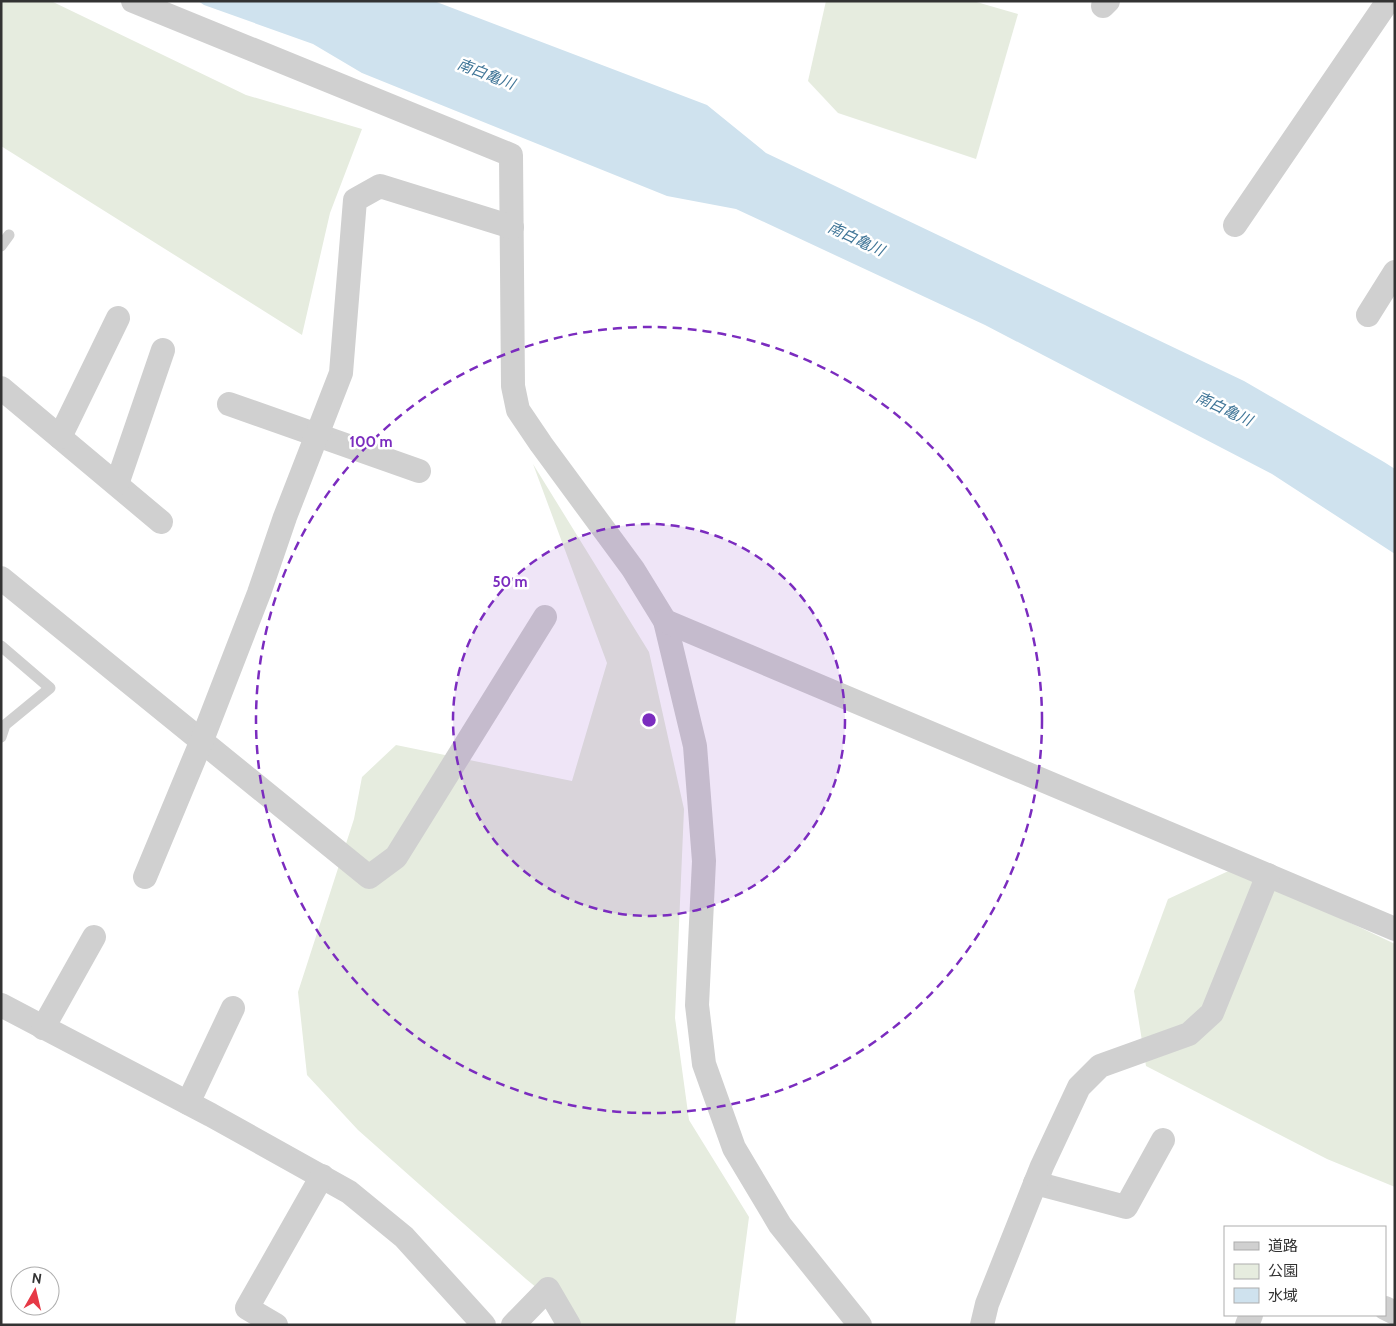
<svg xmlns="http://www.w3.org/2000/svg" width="1396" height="1326" font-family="Cabin,'Noto Sans JP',sans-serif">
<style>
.green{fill:#e6ecdf}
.water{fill:#cfe2ee}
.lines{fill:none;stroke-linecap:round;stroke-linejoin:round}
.lane{stroke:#d0d0d0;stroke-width:11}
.street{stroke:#d0d0d0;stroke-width:24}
.ring{fill:none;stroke:#7b2cbf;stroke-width:2.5;stroke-dasharray:9 6}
.labels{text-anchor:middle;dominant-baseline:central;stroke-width:5;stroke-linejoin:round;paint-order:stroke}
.water-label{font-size:15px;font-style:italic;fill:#3f7597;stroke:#fff}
.centre{fill:#7b2cbf;stroke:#fff;stroke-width:2.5}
.ring-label{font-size:15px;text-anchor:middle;font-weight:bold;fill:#7b2cbf;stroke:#fff;stroke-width:5;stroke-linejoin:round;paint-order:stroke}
</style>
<rect width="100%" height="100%" fill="#fff"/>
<g class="green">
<polygon points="1,1 51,1 246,95 362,129 330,213 302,335 1,146"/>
<polygon points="826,1 973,1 1018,14 976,159 838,113 808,81"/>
<polygon points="533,464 649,652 684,809 675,1018 689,1120 749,1217 735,1325 582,1325 526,1279 358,1130 307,1075 298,992 354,819 362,777 396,745 572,781 607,663"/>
<polygon points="1235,868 1395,944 1395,1187 1327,1159 1146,1066 1134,991 1168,899"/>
</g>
<polygon class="water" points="198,1 434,1 707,105 766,153 1244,381 1384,462 1395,469 1395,554 1272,474 985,325 736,209 667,196 362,73 313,44 204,5"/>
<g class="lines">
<g class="lane">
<polyline points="1,246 9,235"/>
<polyline points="1,646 50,688 5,725 1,737"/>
</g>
<g class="street">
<polyline points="133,1 511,155 513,386 518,410 541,444 633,569 665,621 695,746 704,861 697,1005 704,1064 734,1148 780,1225 860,1325"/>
<polyline points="1103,6 1108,1"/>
<polyline points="1235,225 1388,1"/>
<polyline points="1368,315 1395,272"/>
<polyline points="1,388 161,522"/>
<polyline points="229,404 419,471"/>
<polyline points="60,437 118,318"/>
<polyline points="117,484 163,350"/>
<polyline points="1,578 369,877 396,857 545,617"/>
<polyline points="665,621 1395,929"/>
<polyline points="145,877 202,740 259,593 285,517 341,373 355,200 380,186 512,227"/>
<polyline points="1,1005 211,1115 349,1192 404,1237 484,1325"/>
<polyline points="43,1028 94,937"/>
<polyline points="188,1103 233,1008"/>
<polyline points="1035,1183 1126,1207 1163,1140"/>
<polyline points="1385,1308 1395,1313"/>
<polyline points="276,1325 247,1308 322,1176"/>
<polyline points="513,1325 548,1289 569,1325"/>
<polyline points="982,1325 987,1304 1042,1166 1079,1087 1100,1066 1189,1034 1212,1013 1268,875"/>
<polyline points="1247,1325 1251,1315"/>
</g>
</g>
<circle cx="649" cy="720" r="196" fill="#7b2cbf" fill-opacity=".12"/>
<g class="ring">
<circle cx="649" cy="720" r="196"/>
<circle cx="649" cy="720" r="393"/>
</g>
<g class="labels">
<g class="water-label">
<text transform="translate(486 74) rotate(21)">南白亀川</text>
<text transform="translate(856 239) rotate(25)">南白亀川</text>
<text transform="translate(1224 409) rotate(25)">南白亀川</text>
</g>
</g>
<circle cx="649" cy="720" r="8" class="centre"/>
<g class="ring-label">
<text x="371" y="447">100 m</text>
<text x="510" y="587">50 m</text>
</g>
<rect width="1396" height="1326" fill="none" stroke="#333333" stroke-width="5"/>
<rect x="1224" y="1226" width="162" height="90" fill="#ffffff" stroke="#adadad"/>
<rect x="1234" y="1242" width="25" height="8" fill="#d0d0d0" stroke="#adadad"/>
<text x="1268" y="1251" font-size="15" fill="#333333">道路</text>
<rect x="1234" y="1264" width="25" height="15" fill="#e6ecdf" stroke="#adadad"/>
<text x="1268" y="1276" font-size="15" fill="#333333">公園</text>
<rect x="1234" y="1288" width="25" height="15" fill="#cfe2ee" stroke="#adadad"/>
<text x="1268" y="1301" font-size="15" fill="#333333">水域</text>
<g transform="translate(35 1291) rotate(8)"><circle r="24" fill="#ffffff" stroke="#adadad"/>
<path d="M0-4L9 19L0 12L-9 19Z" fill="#e63946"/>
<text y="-8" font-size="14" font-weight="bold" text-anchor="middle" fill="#333333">N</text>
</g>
</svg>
